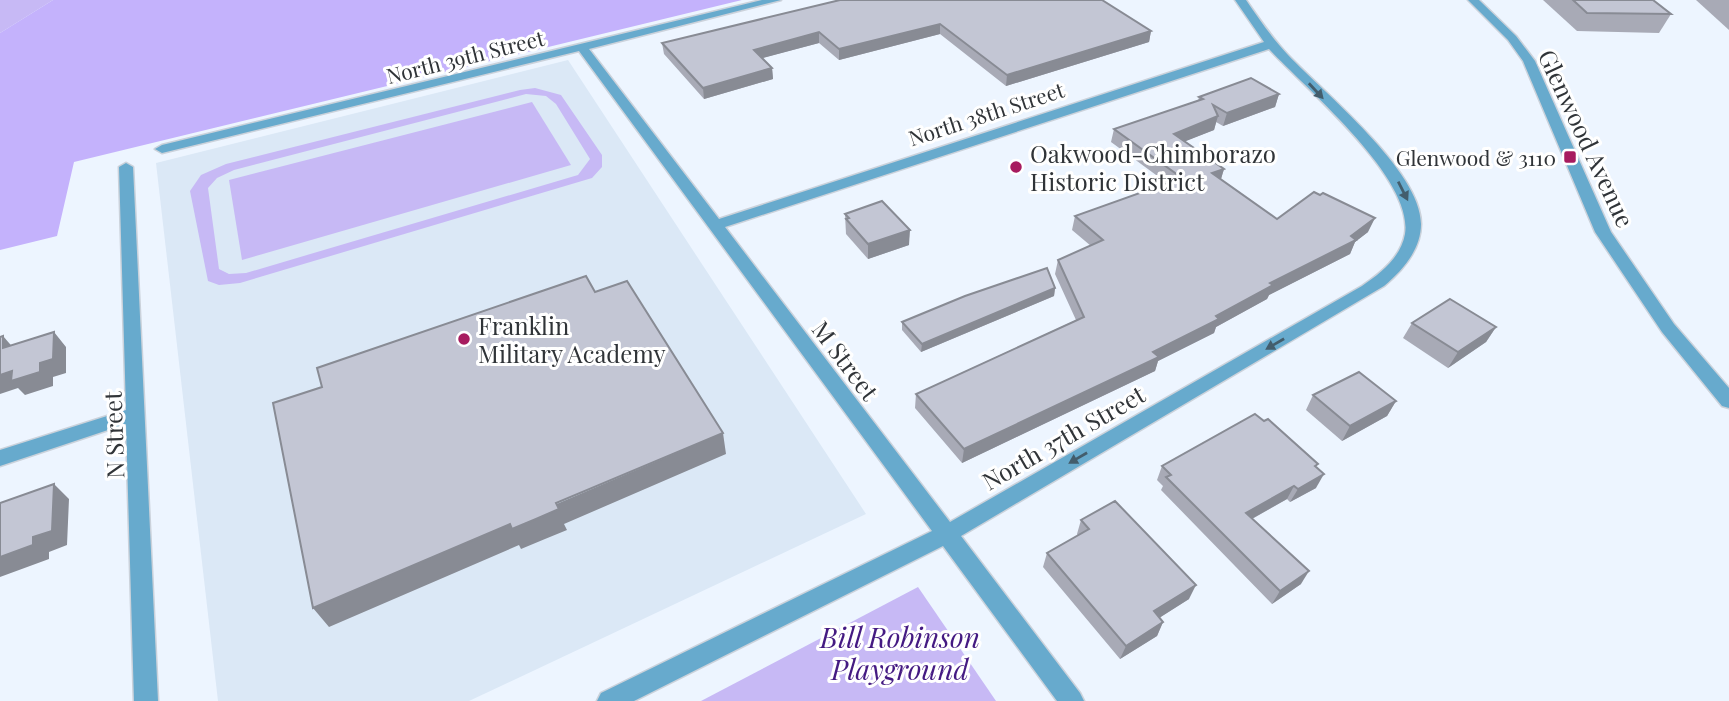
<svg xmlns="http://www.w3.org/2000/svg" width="1729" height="701" font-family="'Playfair Display',serif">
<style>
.built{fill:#dbe8f6}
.green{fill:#c7b9f5;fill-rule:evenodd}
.forest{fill:#c4b2fc}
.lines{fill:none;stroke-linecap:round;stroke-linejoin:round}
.minor-casing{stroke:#cbd2db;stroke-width:3}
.tertiary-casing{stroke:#cbd2db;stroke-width:3}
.minor{fill:#67aacd;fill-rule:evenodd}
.tertiary{fill:#67aacd;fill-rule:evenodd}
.wall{fill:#a8aab6}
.shaded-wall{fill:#888b94}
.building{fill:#c3c6d4;stroke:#888b94;stroke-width:2}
.oneway{fill:#435d6c}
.poi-dot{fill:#a71b5f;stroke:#fff;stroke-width:2.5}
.labels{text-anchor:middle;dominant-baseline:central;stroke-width:6;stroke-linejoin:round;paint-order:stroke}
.far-street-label{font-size:21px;fill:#303438;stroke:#fff}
.far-poi-label{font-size:21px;fill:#303438;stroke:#fff;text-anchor:end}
.street-label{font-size:24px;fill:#303438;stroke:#fff}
.poi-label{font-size:24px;fill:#303438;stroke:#fff;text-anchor:start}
.near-park-label{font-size:28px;font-style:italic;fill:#441a82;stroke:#fff}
</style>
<rect width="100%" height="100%" fill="#edf5ff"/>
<polygon class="built" points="568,60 866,514 469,701 218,701 156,163"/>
<g class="green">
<polygon points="0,0 53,0 0,33"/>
<path d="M535 88 561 95 602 155V167L592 178 240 283 219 285 208 281 190 191 201 175 226 164 520 90ZM526 94 546 96 556 104 590 159 578 175 246 273 229 274 219 269 208 188 217 178 234 170Z"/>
<polygon points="532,102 571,165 242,260 229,180"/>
<polygon points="918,587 996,701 701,701"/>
</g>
<polygon class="forest" points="53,0 742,0 74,162 57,236 0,250 0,33"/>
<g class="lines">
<defs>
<g id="minor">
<path d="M762 0H781L589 49 719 219 1264 42 1235 0H1246C1259 19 1272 38 1288 55 1324 93 1421 171 1421 224 1421 250 1402 271 1384 286L961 536 1080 693 1084 701H1057L943 546 634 701H597L601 693 932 531 579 51 162 153 155 149 162 145ZM1269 49C1305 88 1414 178 1405 234 1401 257 1381 273 1362 286L950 522 725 227Z"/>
<polygon points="126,163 133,167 158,701 134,701 126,424 0,466 0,450 126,410 119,167"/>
</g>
<polygon id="tertiary" points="1468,0 1479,0 1516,36 1535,61 1611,232 1674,324 1729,388 1729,408 1722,406 1662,332 1595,232 1523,61 1508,40"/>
</defs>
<use href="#minor" class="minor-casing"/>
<use href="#tertiary" class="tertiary-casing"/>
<use href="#minor" class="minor"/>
<use href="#tertiary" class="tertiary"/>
</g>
<g class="wall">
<polygon points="840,0 1151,31 1149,42 1006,86 940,34 839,60 819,43 762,58 772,68 773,79 704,99 664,54 662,43"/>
<polygon points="1543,0 1653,0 1671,14 1659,33 1577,31"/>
<polygon points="1696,0 1729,0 1729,30"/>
<polygon points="1279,94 1275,107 1223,126 1216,122 1214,130 1185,141 1224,169 1221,179 1277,219 1368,232 1355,242 1350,254 1269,295 1267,299 1216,327 1214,333 1158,361 1155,371 962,463 915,408 916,394 1076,320 1055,274 1058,260 1091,246 1072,230 1075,216 1167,183 1111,142 1114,129 1198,101 1199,97"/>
<polygon points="845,214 909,245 868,259 846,234"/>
<polygon points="1055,288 1054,296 921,352 902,330 902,322"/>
<polygon points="1412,323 1496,327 1486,342 1448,368 1403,338"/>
<polygon points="1313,395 1396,401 1387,416 1342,441 1306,410"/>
<polygon points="1162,466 1316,468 1316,488 1290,502 1287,499 1252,519 1301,584 1272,604 1161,490 1163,486 1157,480"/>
<polygon points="1081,520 1189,599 1159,618 1163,622 1157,636 1120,659 1043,567 1047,553 1078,536 1077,534"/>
</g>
<g class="shaded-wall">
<polygon points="940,24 940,34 839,60 839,49"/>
<polygon points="1151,31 1149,42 1006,86 1007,75"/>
<polygon points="819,32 819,43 755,60 754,50"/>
<polygon points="772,68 773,79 704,99 703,88"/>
<polygon points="1279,94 1275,107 1223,126 1227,113"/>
<polygon points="1218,116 1214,130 1171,147 1174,134"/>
<polygon points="1224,169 1220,182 1212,173"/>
<polygon points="1375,218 1368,232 1355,242 1350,254 1269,295 1267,299 1216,327 1214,333 1158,361 1155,371 962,463 964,449 1153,352 1351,236"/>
<polygon points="910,230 909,245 868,259 868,244"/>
<polygon points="1055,288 1054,296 921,352 922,344"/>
<polygon points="1496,327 1486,342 1448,368 1458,352"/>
<polygon points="54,332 66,347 66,373 53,377 53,386 25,395 18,388 0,394 0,375"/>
<polygon points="3,336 16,351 3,348"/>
<polygon points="1396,401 1387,416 1342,441 1350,426"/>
<polygon points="723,433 726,454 564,524 567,530 545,539 521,549 519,545 329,627 313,608"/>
<polygon points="1324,474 1316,488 1290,502 1298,489"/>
<polygon points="54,484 69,499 67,545 49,552 49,559 0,577 0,557 33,537"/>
<polygon points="1294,486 1287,499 1239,526 1246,513"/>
<polygon points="1309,571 1301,584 1272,604 1280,591"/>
<polygon points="1196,585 1189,599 1148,625 1154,611"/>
<polygon points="1163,622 1157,636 1120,659 1126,646"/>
</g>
<g class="building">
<polygon points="840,0 1102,0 1151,31 1007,75 940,24 839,49 819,32 754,50 772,68 703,88 662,43"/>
<polygon points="1573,0 1653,0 1671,14 1587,13"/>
<polygon points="1251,78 1279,94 1227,113 1213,105 1218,116 1174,134 1224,169 1212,173 1277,219 1314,192 1320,195 1323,193 1375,218 1351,236 1356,240 1270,283 1273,285 1216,316 1219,319 1153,352 1159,357 964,449 916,394 1084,317 1058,260 1103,240 1075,216 1182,178 1114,129 1203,99 1199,97"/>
<polygon points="882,201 910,230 868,244 846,219 849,218 845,214"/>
<polygon points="1047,268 1055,288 922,344 902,322 965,296"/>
<polygon points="586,276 595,292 627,281 723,433 556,503 559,509 536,519 512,529 510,524 313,608 273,403 322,387 317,368"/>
<polygon points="1450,299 1496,327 1458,352 1412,323"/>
<polygon points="54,332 53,359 40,363 40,372 11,381 12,371 0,375 0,337 3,336 3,348"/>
<polygon points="1359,372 1396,401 1350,426 1313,395"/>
<polygon points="1255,414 1264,421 1268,419 1318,464 1315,466 1324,474 1298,489 1294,486 1246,513 1309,571 1280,591 1166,477 1171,475 1162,466"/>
<polygon points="54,484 52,531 33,537 33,545 0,557 0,503"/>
<polygon points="1115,501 1196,585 1154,611 1163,622 1126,646 1047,553 1089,529 1081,520"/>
</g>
<defs><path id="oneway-solid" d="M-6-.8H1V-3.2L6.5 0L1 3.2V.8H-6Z" transform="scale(1.75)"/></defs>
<g class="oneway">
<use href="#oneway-solid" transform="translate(1316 91) rotate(47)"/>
<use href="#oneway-solid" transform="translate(1403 191) rotate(63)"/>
<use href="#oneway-solid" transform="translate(1275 344) rotate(150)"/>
<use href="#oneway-solid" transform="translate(1078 458) rotate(150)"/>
</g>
<g class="poi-dot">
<rect x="1563" y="150" width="14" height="14" rx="3.5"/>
<circle cx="1016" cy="167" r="7"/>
<circle cx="464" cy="339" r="7"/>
</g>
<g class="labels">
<g class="far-street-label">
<text transform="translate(465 56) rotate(-14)">North 39th Street</text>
<text transform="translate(986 113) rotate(-18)">North 38th Street</text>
</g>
<g class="far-poi-label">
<text x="1556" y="157">Glenwood &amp; 3110</text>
</g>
<g class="street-label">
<text transform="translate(1587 138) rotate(65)">Glenwood Avenue</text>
<text transform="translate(846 360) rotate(53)">M Street</text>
<text transform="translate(113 435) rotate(-92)">N Street</text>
<text transform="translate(1063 437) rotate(-30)">North 37th Street</text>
</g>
<g class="poi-label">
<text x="1030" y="153">Oakwood-Chimborazo<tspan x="1030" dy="28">Historic District</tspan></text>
<text x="478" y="325">Franklin<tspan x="478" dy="28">Military Academy</tspan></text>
</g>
<g class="near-park-label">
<text x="900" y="636">Bill Robinson<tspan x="900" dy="32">Playground</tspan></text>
</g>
</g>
</svg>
